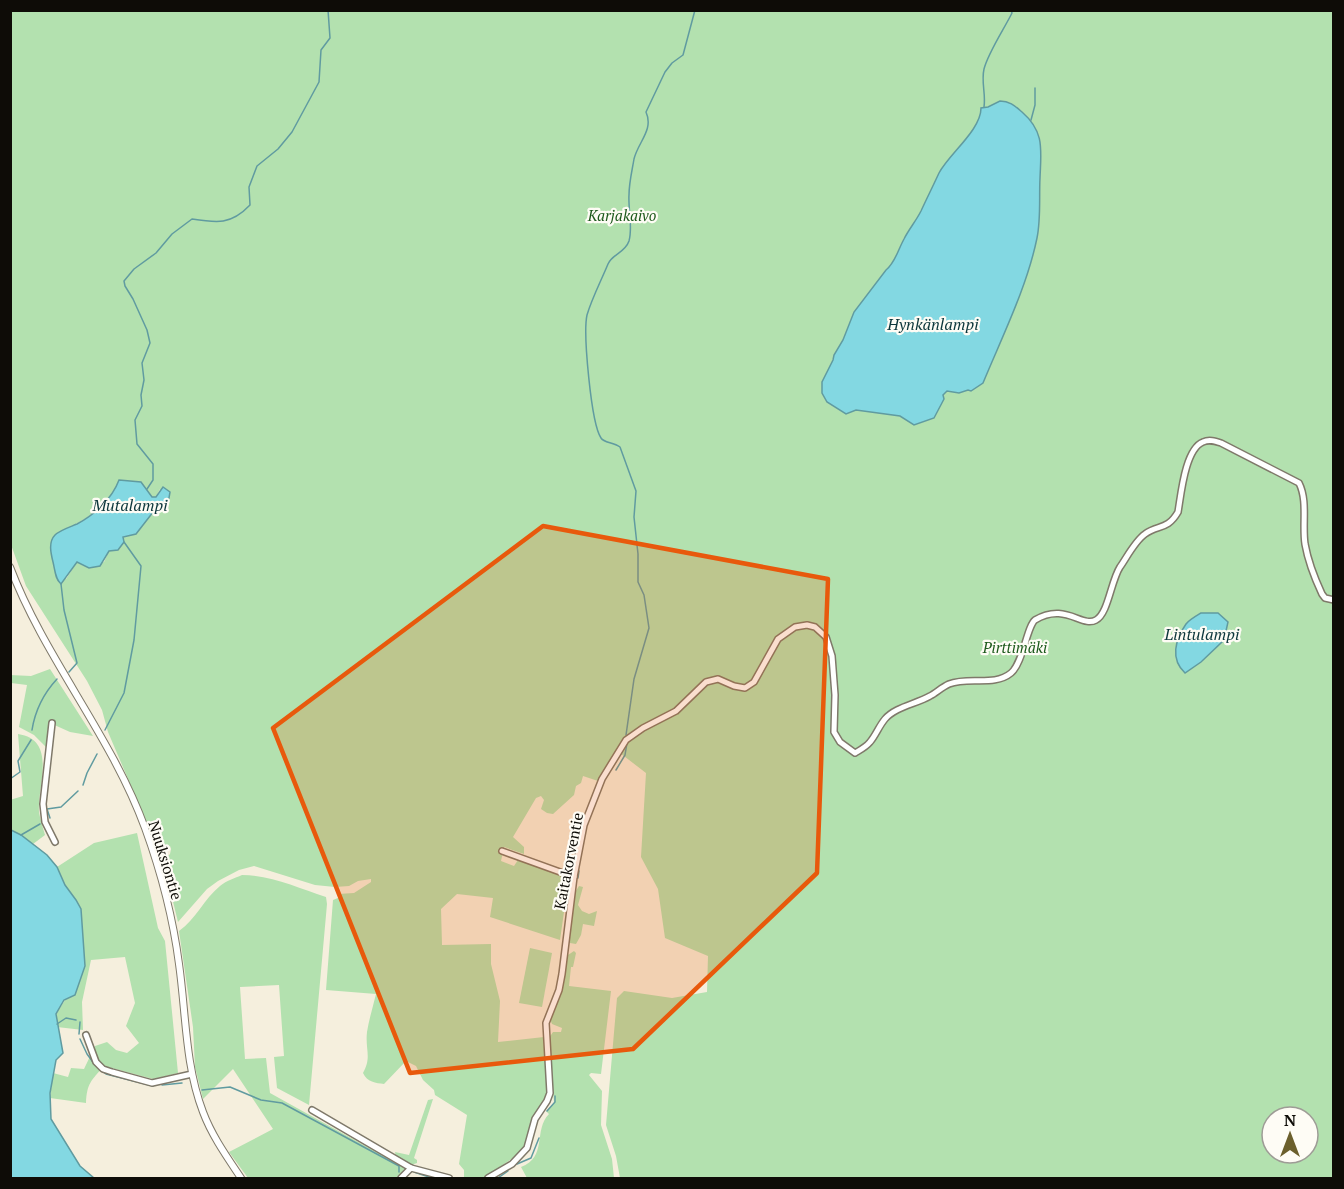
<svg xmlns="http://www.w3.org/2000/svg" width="1344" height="1189" font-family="'PT Serif',serif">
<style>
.green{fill:#b3e1af;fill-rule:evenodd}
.water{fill:#83d8e2;stroke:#609ba0;stroke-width:1.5}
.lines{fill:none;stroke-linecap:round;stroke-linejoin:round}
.stream{stroke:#609ba0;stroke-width:1.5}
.minor-casing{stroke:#7f796a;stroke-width:8}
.tertiary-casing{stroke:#7f796a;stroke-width:8}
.minor{stroke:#fff;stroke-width:5}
.tertiary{stroke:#fff;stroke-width:6}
.marked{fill:#e8590c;fill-opacity:0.2;stroke:#e8590c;stroke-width:4.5;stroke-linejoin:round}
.labels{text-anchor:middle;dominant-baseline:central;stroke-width:4.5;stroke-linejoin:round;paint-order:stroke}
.park-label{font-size:15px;font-style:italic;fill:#1c591b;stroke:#fefcf5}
.street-label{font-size:15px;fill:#0e0c07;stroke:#fefcf5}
.water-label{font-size:16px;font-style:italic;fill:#0c363b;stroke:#fefcf5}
</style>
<rect width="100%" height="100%" fill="#f5efdd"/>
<g class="green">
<path d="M10 11H1333V1178H620L616 1156 606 1125 617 998 624 991 672 998 707 992 708 956 665 938 658 889 641 857 646 773 620 753 598 781 583 776 581 783 576 786 574 795 553 814 547 813 541 809 544 800 541 796 536 798 513 837 524 847V854L504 847 501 861 514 866 518 860 569 877 560 940 490 917 493 898 457 894 441 909 442 945 491 944V964L500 1001 498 1042 544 1037 548 1089 547 1095 532 1118 524 1147 520 1153 484 1178H464V1170L459 1164 467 1115 435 1095 434 1090 423 1080 416 1066 406 1061 384 1084C376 1083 367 1082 363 1073 372 1057 365 1050 367 1032 369 1019 373 1007 376 994L326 990 333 900 338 898V894L354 893 371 882V879L358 881 349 886 335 887 315 885 254 866 239 870 218 881 207 889 178 922 163 861 170 854 171 849 170 846 161 848 157 847 108 732 102 710 87 681 26 586 10 542ZM126 481 143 486 152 497H156L160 489 157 507 146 519 123 537 118 550 109 551 104 562 84 566 77 562 66 579 62 531C78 523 94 515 106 501 113 493 117 487 126 481ZM1272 1117H1308V1153H1272Z"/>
<polygon points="50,669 93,736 70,732 50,723 47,748 34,735 19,727 27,685 11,683 10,675 31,676"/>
<path d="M18 734C58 740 37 786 39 812 40 819 43 828 45 835L33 844 21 835 11 830 10 800 23 796Z"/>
<path d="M137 833 158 928 165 941 178 1073 153 1079 104 1066C91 1081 87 1083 86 1103L50 1098 53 1073 68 1077 71 1068 84 1069 95 1046 107 1042 116 1050 127 1053 139 1043 126 1026 135 1003 125 957 91 960 82 1002 83 1030 57 1027 56 1014 65 1000 81 924V909L76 900 65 885 57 867 94 843Z"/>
<path d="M242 875C272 875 298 888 326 897L327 904 309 1105 277 1088 274 1057 284 1056 279 985 240 987 245 1059 266 1058 270 1093 405 1168 398 1178H248L229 1152 273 1129 233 1069 203 1099 195 1067 193 1027 179 931C196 919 204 899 220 886 226 881 235 878 242 875Z"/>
<polygon points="579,886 583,887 578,905 582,911 589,914 597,911 594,926 583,924 581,935 576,944 570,943 568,939 574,894"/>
<polygon points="530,948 552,953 542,1007 519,1003"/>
<path d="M574 951 576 953 573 967H571L569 986 611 991 601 1074 591 1073 589 1075 602 1091 601 1125 612 1159 614 1178H527L521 1167C548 1157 533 1130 549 1114L546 1111 554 1103 549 1038 553 1032H561L562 1028 552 1024 550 1019 563 983 568 955Z"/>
<polygon points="433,1099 414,1158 417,1160 417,1163 411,1165 396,1157 395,1152 409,1155 428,1100"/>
</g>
<g class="water">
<path d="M1000 101C1010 101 1015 106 1022 112 1045 132 1041 150 1040 178 1039 197 1041 219 1037 238 1027 287 1002 337 983 383L971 391 968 390 959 393 947 391 943 395 944 399 934 418 914 425 900 416 856 410 846 414 827 402 822 393V382L833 360 834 355 843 340 854 312 886 270C895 263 898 250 904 239 909 229 916 221 921 211 927 198 933 186 939 173 949 154 981 130 981 108L988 107Z"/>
<path d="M119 480 141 482 152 497H156L163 487 170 492 169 498 166 503 157 507 136 534 123 537 124 542 118 550 109 551 100 566 89 568 77 562 61 584C55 579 55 570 53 562 51 554 48 542 55 535 60 530 70 527 77 524 94 515 112 499 119 480Z"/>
<path d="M1201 613H1218L1228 622 1224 640 1201 662 1185 673C1170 659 1175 640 1186 624 1189 620 1196 616 1201 613Z"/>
<polygon points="11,830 21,835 47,855 57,867 65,885 76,900 81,909 85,966 75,995 64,1000 56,1014 63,1053 56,1060 50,1093 51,1119 80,1166 94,1178 11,1178"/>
</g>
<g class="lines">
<g class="stream">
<path d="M984 107C986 94 981 82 984 69 988 53 1004 29 1012 13L1011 10"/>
<polyline points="1031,120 1035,105 1035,88"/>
<path d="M147 489 153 480V464L137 444 135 420 142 406 141 395 144 380 142 363 150 343 147 330 133 299 125 286 124 281 134 269 156 253 172 234 192 219C217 223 231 225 250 205L249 187 257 166 278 149 292 132 319 82 321 50 330 38 328 10"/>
<polyline points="61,584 64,610 77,663 69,672"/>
<path d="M32 730C35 711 44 693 57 679"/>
<polyline points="105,730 124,693 134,640 141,566 124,542"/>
<path d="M626 735 634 679 649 628 644 595 638 582V554L634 517 636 491 620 447C613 442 604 443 601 438 591 423 583 333 587 315 592 298 601 281 608 264 612 254 625 253 629 241 633 227 628 209 629 195 629 183 632 171 634 159 638 142 654 130 646 112L665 72 672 63 683 55 695 10"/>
<polyline points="616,770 625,755 627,743"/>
<polyline points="10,779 20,772 18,761 31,740"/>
<polyline points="83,785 87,773 97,754"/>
<polyline points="50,818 47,809 61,807 78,791"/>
<polyline points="21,835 40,824"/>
<polyline points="578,878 579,871"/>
<polyline points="57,1024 66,1018 76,1020"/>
<polyline points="79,1034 80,1022"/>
<polyline points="80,1039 87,1054 95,1065"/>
<polyline points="102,1071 106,1074 153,1086"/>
<polyline points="162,1085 182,1083"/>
<polyline points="202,1090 230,1087 261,1100 282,1103 399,1166 399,1172"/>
<polyline points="547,1111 555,1102 555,1096"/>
<polyline points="517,1164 531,1158 539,1138"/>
<polyline points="414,1172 432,1178"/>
<polyline points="498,1178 508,1171"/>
</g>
<defs>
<g id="minor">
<polyline points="52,723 43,804 45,822 55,842"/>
<polyline points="502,851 574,877"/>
<polyline points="86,1035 96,1062 103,1069 112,1072 152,1083 192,1074"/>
<polyline points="312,1110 411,1168"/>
<polyline points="401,1178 411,1168 449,1178"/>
<path d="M488 1178 512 1164 527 1148 535 1119 547 1101 550 1093 546 1023 559 990 562 974 574 877 584 825 602 779 626 740 643 728 676 711 706 682 718 679 734 686 745 688 754 682 778 639 795 627 807 625 815 627 826 637 832 656 835 695 834 732 840 742 855 753C860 750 866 747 870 742 876 735 879 726 885 719 895 707 916 704 930 696 936 693 942 687 949 684 969 676 994 687 1011 673 1023 663 1027 626 1035 620 1065 602 1082 628 1096 620 1108 614 1111 581 1120 567 1127 557 1135 541 1145 534 1158 524 1167 531 1178 512 1181 495 1185 449 1203 442 1209 439 1215 441 1221 443L1299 483C1308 501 1302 524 1305 544 1308 561 1315 579 1322 594L1325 598 1334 600"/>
</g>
<path id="tertiary" d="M10 567C45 659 111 735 145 828 161 872 173 918 179 964 186 1013 185 1065 203 1112 212 1136 227 1157 241 1178"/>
</defs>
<use href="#minor" class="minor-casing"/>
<use href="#tertiary" class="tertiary-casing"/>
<use href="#minor" class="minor"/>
<use href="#tertiary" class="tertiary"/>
</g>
<path class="marked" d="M543 526 828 579 817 873 633 1049 410 1073 273 728Z"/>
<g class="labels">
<g class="park-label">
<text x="622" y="215">Karjakaivo</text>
<text x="1015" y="647">Pirttimäki</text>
</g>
<g class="street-label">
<text transform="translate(166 860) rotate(73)">Nuuksiontie</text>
<text transform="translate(568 861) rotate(-79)">Kaitakorventie</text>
</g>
<g class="water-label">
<text x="933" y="324">Hynkänlampi</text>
<text x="130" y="505">Mutalampi</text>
<text x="1202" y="634">Lintulampi</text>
</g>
</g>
<rect width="1344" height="1189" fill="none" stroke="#0e0c07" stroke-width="24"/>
<g transform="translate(1290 1135)"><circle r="28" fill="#fefcf5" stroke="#9e9c96" stroke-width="1.5"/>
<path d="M0-4.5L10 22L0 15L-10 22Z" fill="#6b5f2c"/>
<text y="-9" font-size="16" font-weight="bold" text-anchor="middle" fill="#0e0c07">N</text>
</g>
</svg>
